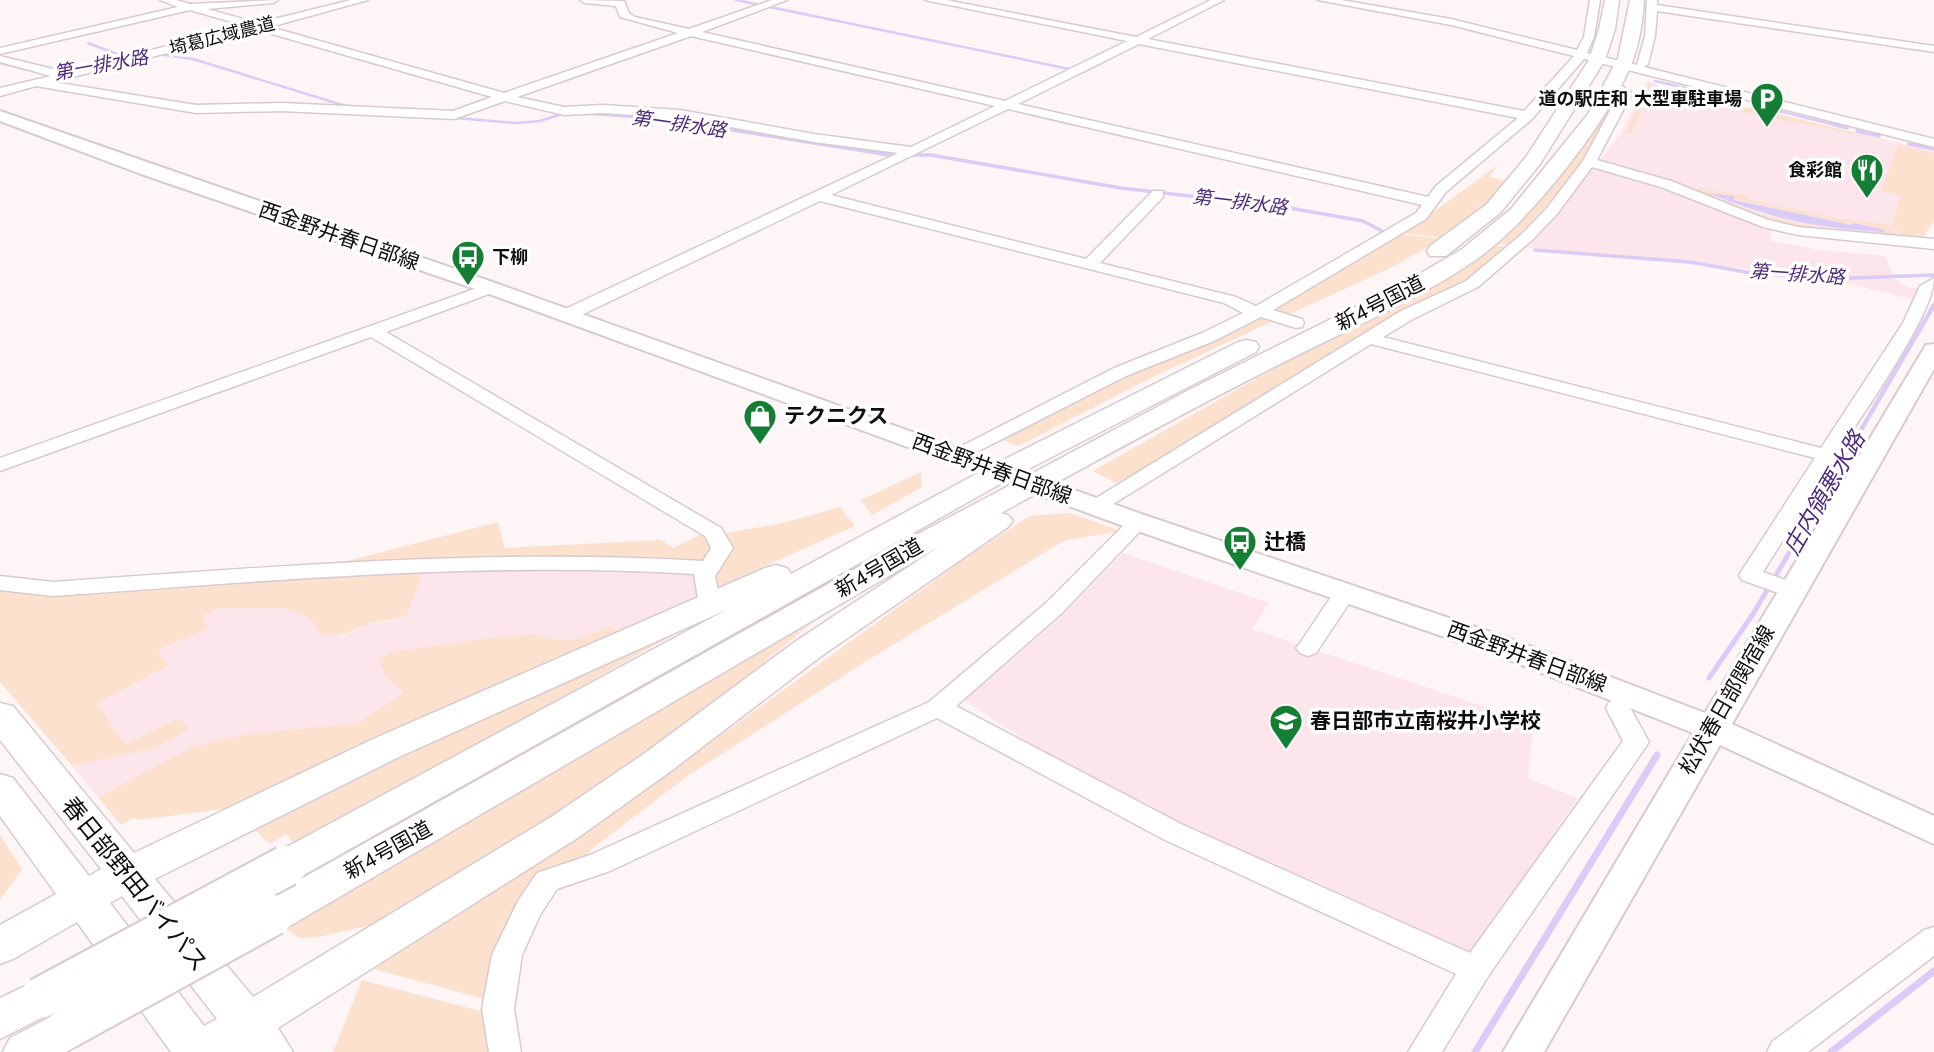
<svg xmlns="http://www.w3.org/2000/svg" width="1934" height="1052" font-family="Jost,'Noto Sans JP',sans-serif">
<style>
.built{fill:#fce5eb}
.green{fill:#fbe1ce;fill-rule:evenodd}
.water{fill:#dbcbf7}
.lines{fill:none;stroke-linecap:round;stroke-linejoin:round}
.stream-far4{stroke:#dbcbf7;stroke-width:2.5}
.stream-far3{stroke:#dbcbf7;stroke-width:3.5}
.stream-far2{stroke:#dbcbf7;stroke-width:4.5}
.stream-far1{stroke:#dbcbf7;stroke-width:5}
.stream{stroke:#dbcbf7;stroke-width:7}
.minor-casing{stroke:#d8cace;stroke-width:3}
.major-casing{stroke:#d8cace;stroke-width:4}
.highway-casing{stroke:#d8cace;stroke-width:3}
.minor{fill:#fff;fill-rule:evenodd}
.major{fill:#fff;fill-rule:evenodd}
.highway{fill:#fff;fill-rule:evenodd}
.highway-bridge-casing{stroke:#d8cace;stroke-width:44;stroke-linecap:butt}
.highway-bridge{stroke:#fff;stroke-width:40}
.labels{text-anchor:middle;dominant-baseline:central;stroke-width:7;stroke-linejoin:round;paint-order:stroke}
.far-street-label{font-size:18px;fill:#110d0e;stroke:#fff}
.far-poi-label{font-size:18px;font-weight:bold;fill:#110d0e;stroke:#fff;text-anchor:end}
.far-water-label{font-size:19px;font-style:italic;fill:#4f297c;stroke:#fff}
.street-label{font-size:21px;fill:#110d0e;stroke:#fff}
.poi-label{font-size:21px;font-weight:bold;fill:#110d0e;stroke:#fff;text-anchor:start}
.water-label{font-size:23px;font-style:italic;fill:#4f297c;stroke:#fff}
.near-street-label{font-size:24px;fill:#110d0e;stroke:#fff}
</style>
<rect width="100%" height="100%" fill="#fef5f7"/>
<g class="built">
<polygon points="1647,81 1661,87 1934,151 1934,221 1921,240 1816,231 1599,162 1621,133"/>
<polygon points="1593,167 1651,182 1771,229 1771,241 1820,250 1885,256 1894,278 1905,286 1924,291 1916,300 1829,279 1690,262 1521,247 1564,203"/>
<polygon points="1123,553 1269,603 1252,629 1533,723 1528,779 1578,798 1471,955 1168,823 1088,781 964,700 1054,624"/>
<polygon points="512,568 699,570 699,596 617,632 611,626 577,639 557,640 537,634 386,676 404,693 358,723 245,734 192,747 98,797 72,766 155,748 180,718 124,744 97,703 167,666 157,650 206,629 203,616 221,608 284,608 310,618 341,637 369,624 397,620 407,615 423,572"/>
</g>
<g class="green">
<path d="M1649 84 1739 105C1710 105 1674 86 1647 98L1631 134H1625Z"/>
<path d="M1619 89 1622 90C1593 155 1558 197 1508 245L1495 244C1543 205 1588 143 1619 89Z"/>
<polygon points="1674,100 1736,109 1755,108 1880,139 1718,107 1670,105 1661,101"/>
<polygon points="1898,145 1934,153 1934,221 1921,240 1903,238 1892,225 1901,195 1881,190"/>
<polygon points="1498,165 1490,177 1507,181 1470,219 1444,238 1404,233"/>
<path d="M1701 188 1748 196 1746 199 1842 219 1887 224 1900 238 1816 231 1761 219 1694 191ZM1708 193 1852 225 1855 223 1882 229 1884 232C1824 233 1763 219 1708 193Z"/>
<polygon points="1402,234 1442,239 1388,269 1292,313 1281,314 1269,311"/>
<polygon points="1493,245 1506,247 1465,282 1133,475 1116,483 1093,471"/>
<polygon points="1262,314 1272,319 1271,322 1153,377 1018,446 1000,439 1119,378"/>
<polygon points="921,472 922,487 872,515 861,500"/>
<polygon points="840,507 855,526 711,590 720,534 783,523"/>
<polygon points="1069,513 1121,531 1065,540 868,660 686,777 593,848 576,867 542,878 488,1000 374,969 594,827 967,557 1030,516"/>
<polygon points="498,522 505,548 661,540 673,548 706,532 717,544 706,563 324,567"/>
<path d="M423 572 407 615C394 621 381 620 369 624 345 632 347 638 320 634L310 618 284 608H221L203 616 207 629 157 650 168 666 97 703 125 744 180 718 188 729 155 748 72 766 0 682V582L110 590Z"/>
<polygon points="817,619 671,737 583,803 381,923 318,937 300,938 281,926"/>
<polygon points="691,625 295,845 286,834 270,844 251,826 315,794"/>
<polygon points="612,626 617,632 224,809 137,820 136,817 121,825 98,797 192,747 245,734 358,723 404,693 386,676 378,660 391,652 500,637 537,634 557,640 577,639"/>
<polygon points="0,835 22,869 0,900"/>
<polygon points="362,980 480,1011 489,1020 494,1052 333,1052"/>
</g>
<path class="water" d="M1708 193 1734 196V200L1852 225 1854 223 1882 229 1885 232C1814 228 1774 219 1708 193Z"/>
<g class="lines">
<g class="stream-far4">
<polyline points="736,0 1084,72 1170,27"/>
<polyline points="741,17 769,7"/>
<polyline points="88,43 122,56"/>
<polyline points="157,54 193,59 352,108"/>
<polyline points="0,63 49,75 133,56"/>
<polyline points="1655,81 1720,96"/>
<polyline points="1729,99 1740,101"/>
<polyline points="1763,107 1839,126"/>
<polyline points="376,108 457,113"/>
<polyline points="461,116 455,118 516,123 540,121 568,112 670,120 704,126"/>
</g>
<g class="stream-far3">
<polyline points="694,124 896,156"/>
<polyline points="1832,124 1847,128"/>
<polyline points="1857,131 1879,136"/>
<polyline points="1909,144 1934,149"/>
<polyline points="906,155 931,155 1121,188 1284,207 1363,221 1382,231"/>
<polyline points="1535,250 1690,262 1746,272 1824,279 1934,275"/>
</g>
<polyline class="stream-far2" points="1830,483 1934,305"/>
<polyline class="stream-far1" points="1709,678 1753,614 1831,482"/>
<g class="stream">
<polyline points="1475,1052 1657,755"/>
<polyline points="1831,1052 1934,971"/>
</g>
<defs>
<g id="minor">
<path d="M160 0H176L190 4 278 0 273 3 207 9 258 23 351 0H368L270 27 504 93 678 33 620 17 616 6 585 3 580 0 624 1 629 13 635 17 689 29 772 0H787L702 32 1005 101 1127 41 925 0H946L1136 37 1211 0H1224L1148 39 1524 111 1574 56 1451 25 1318 0H1341L1451 19 1577 50 1584 37 1590 0H1600L1594 37 1587 53 1637 65 1645 36 1647 0H1657V5L1934 46V52L1657 11 1655 36 1648 64 1644 67 1934 139V147L1584 59 1532 119 1446 192 1426 219 1273 310 1302 319 1304 323 1302 327 1296 328 1261 317 1214 341 1126 376 957 462 947 456 950 452 1114 368 1202 333 1243 313 1224 303 820 201 573 319H561L559 315 561 311 898 153 814 142 680 118 603 113 564 115 505 101 454 119 282 111 196 113 36 86 0 96V88L51 76 0 62V56L65 72 246 26 190 10 0 54V48L178 7ZM258 30 492 97 453 111 282 103 196 105 53 82ZM691 36 995 106 911 147 814 134 680 110 603 105 564 107 517 97ZM1139 44 1518 118 1436 186 1428 197 1018 104ZM1008 109 1422 205 1416 213 1256 306 1236 297 1100 263 1163 197V191H1153L1086 259 831 195Z"/>
<path d="M1609 83H1617L1632 93 1597 160 1671 181 1768 220 1798 227 1934 239V249L1798 235 1763 227 1661 187 1592 167 1557 214 1532 240 1478 287 1413 319 1383 337 1821 448 1903 323 1920 286 1934 278C1934 315 1861 416 1838 453L1871 464 1874 468 1871 472 1864 474 1831 463 1763 572 1800 585 1803 590 1800 595H1784L1742 580 1739 575 1815 458 1371 344 1102 511H1088L1085 507 1088 503 1401 311 1466 281 1522 234 1547 208 1583 161 1619 94 1609 87Z"/>
<path d="M491 283 497 285 499 288 497 291 386 332 721 528 733 548 715 576 721 604 718 609H702L699 604 694 574C480 561 267 581 53 596L0 590V576L53 582C270 567 485 548 703 561L711 548 705 536 371 337 0 471V458Z"/>
<polygon points="1138,516 1145,518 1148,522 1145,526 1062,613 956,706 1183,825 1470,953 1623,741 1606,708 1609,702 1618,699 1627,702 1649,742 1487,978 1442,1052 1408,1052 1456,974 1163,839 937,718 610,871 557,889 540,915 522,955 514,1009 521,1052 489,1052 482,1009 492,955 518,901 537,873 590,855 929,702 1046,603 1131,518"/>
<polygon points="1345,586 1353,588 1356,593 1316,653 1308,656 1300,653 1296,648 1300,643 1337,588"/>
<polygon points="1934,927 1934,956 1808,1052 1767,1052 1772,1042 1924,930"/>
</g>
<polygon id="major" points="0,111 498,284 1147,516 1511,639 1705,713 1923,350 1926,345 1934,344 1934,369 1732,724 1934,816 1934,844 1720,745 1544,1052 1503,1052 1693,733 1491,653 1129,528 484,292 141,174 0,121"/>
<g id="highway">
<polygon points="1605,0 1619,0 1615,29 1605,60 1540,164 1501,212 1446,256 1430,256 1427,251 1430,246 1487,204 1526,157 1589,60 1599,29"/>
<path d="M1630 0H1644C1643 19 1640 39 1634 57 1614 116 1528 224 1477 259 1415 302 1342 332 1276 366 1183 413 1092 463 1001 513L1008 515 1013 521 1008 527 820 657 671 771 579 837 278 1028 293 1052H171L77 922 15 958 0 964V925L56 894 0 816V774L13 778 89 876 101 869 0 740V703L13 706 134 853 373 739 765 568 776 565 787 568 791 574 991 466 1238 342 1247 340 1256 342 1259 347 1256 352 1011 478 300 877 286 882 272 877 266 866 272 855 726 610 399 757 155 879 253 997 551 817 645 753 796 641 940 546 288 927 273 932 258 927 252 915 258 903 903 542 1189 390 1411 279 1462 249 1511 209 1588 114 1618 58ZM122 896 217 1019 204 1026 110 903Z"/>
<polygon points="40,979 55,985 62,998 55,1011 0,1039 0,998"/>
<polygon points="66,1009 82,1015 88,1029 82,1043 66,1052 3,1052 10,1038"/>
</g>
</defs>
<use href="#minor" class="minor-casing"/>
<use href="#major" class="major-casing"/>
<use href="#highway" class="highway-casing"/>
<use href="#minor" class="minor"/>
<use href="#major" class="major"/>
<use href="#highway" class="highway"/>
<defs>
<g id="highway-bridge">
<polyline points="40,998 286,866"/>
<polyline points="66,1029 273,915"/>
</g>
</defs>
<use href="#highway-bridge" class="highway-bridge-casing"/>
<use href="#highway-bridge" class="highway-bridge"/>
</g>
<defs>
<symbol id="parking-pin" viewBox="-11 -11 22 30"><path d="M0 17L-7.5 6A9.5 9.5 0 1 1 7.5 6Z" fill="#147f34" stroke="#fff"/><path d="M-3.5-5.5H1a3.5 3.5 0 0 1 0 7H-1V5.5H-3.5ZM-1-3.4V-.6H.8a1.4 1.4 0 0 0 0-2.8Z" fill="#fff"/></symbol>
<symbol id="restaurant-pin" viewBox="-11 -11 22 30"><path d="M0 17L-7.5 6A9.5 9.5 0 1 1 7.5 6Z" fill="#147f34" stroke="#fff"/><path d="M-5-6h1v4h1v-4h1v4h1v-4h1v5L-1.5 .5V6h-2V.5L-5-1ZM5-6V6H3V1.5H1.5Q1.5-4 5-6Z" fill="#fff"/></symbol>
<symbol id="bus-pin" viewBox="-11 -11 22 30"><path d="M0 17L-7.5 6A9.5 9.5 0 1 1 7.5 6Z" fill="#147f34" stroke="#fff"/><path d="M-5-6H5V4H4V6H2V4H-2V6H-4V4H-5ZM-3.5-4V0h7V-4ZM-3.5 1.2v1.5H-2V1.2ZM2 1.2v1.5H3.5V1.2Z" fill="#fff"/></symbol>
<symbol id="shop-pin" viewBox="-11 -11 22 30"><path d="M0 17L-7.5 6A9.5 9.5 0 1 1 7.5 6Z" fill="#147f34" stroke="#fff"/><path d="M-5-2.5h2.3a2.7 3.5 0 0 1 5.4 0H5L5.5 6h-11ZM-1.5-2.5h3a1.5 2.3 0 0 0-3 0Z" fill="#fff"/></symbol>
<symbol id="school-pin" viewBox="-11 -11 22 30"><path d="M0 17L-7.5 6A9.5 9.5 0 1 1 7.5 6Z" fill="#147f34" stroke="#fff"/><path d="M0-5L7-2L0 1L-7-2ZM-4 1L0 2.5L4 1V4Q0 6-4 4Z" fill="#fff"/></symbol>
</defs>
<g fill-rule="evenodd">
<use href="#parking-pin" x="1748" y="80" width="38" height="52"/>
<use href="#restaurant-pin" x="1848" y="151" width="38" height="52"/>
<use href="#bus-pin" x="449" y="238" width="38" height="52"/>
<use href="#shop-pin" x="741" y="397" width="38" height="52"/>
<use href="#bus-pin" x="1221" y="523" width="38" height="52"/>
<use href="#school-pin" x="1267" y="702" width="38" height="52"/>
</g>
<g class="labels">
<g class="far-street-label">
<text transform="translate(222 36) rotate(-14)">埼葛広域農道</text>
</g>
<g class="far-poi-label">
<text x="1742" y="99">道の駅庄和 大型車駐車場</text>
<text x="1842" y="170">食彩館</text>
<text x="492" y="257" text-anchor="start">下柳</text>
</g>
<g class="far-water-label">
<text transform="translate(101 65) rotate(-10)">第一排水路</text>
<text transform="translate(679 124) rotate(8)">第一排水路</text>
<text transform="translate(1240 202) rotate(7)">第一排水路</text>
<text transform="translate(1797 274) rotate(4)">第一排水路</text>
</g>
<g class="street-label">
<text transform="translate(339 236) rotate(19)">西金野井春日部線</text>
<text transform="translate(1380 303) rotate(-27)">新4号国道</text>
<text transform="translate(992 469) rotate(20)">西金野井春日部線</text>
<text transform="translate(879 568) rotate(-30)">新4号国道</text>
<text transform="translate(1527 657) rotate(20)">西金野井春日部線</text>
<text transform="translate(1727 700) rotate(-60)">松伏春日部関宿線</text>
<text transform="translate(388 850) rotate(-29)">新4号国道</text>
</g>
<g class="poi-label">
<text x="784" y="416">テクニクス</text>
<text x="1264" y="542">辻橋</text>
<text x="1310" y="721">春日部市立南桜井小学校</text>
</g>
<g class="water-label">
<text transform="translate(1824 493) rotate(-60)">庄内領悪水路</text>
</g>
<g class="near-street-label">
<text transform="translate(135 884) rotate(51)">春日部野田バイパス</text>
</g>
</g>
</svg>
